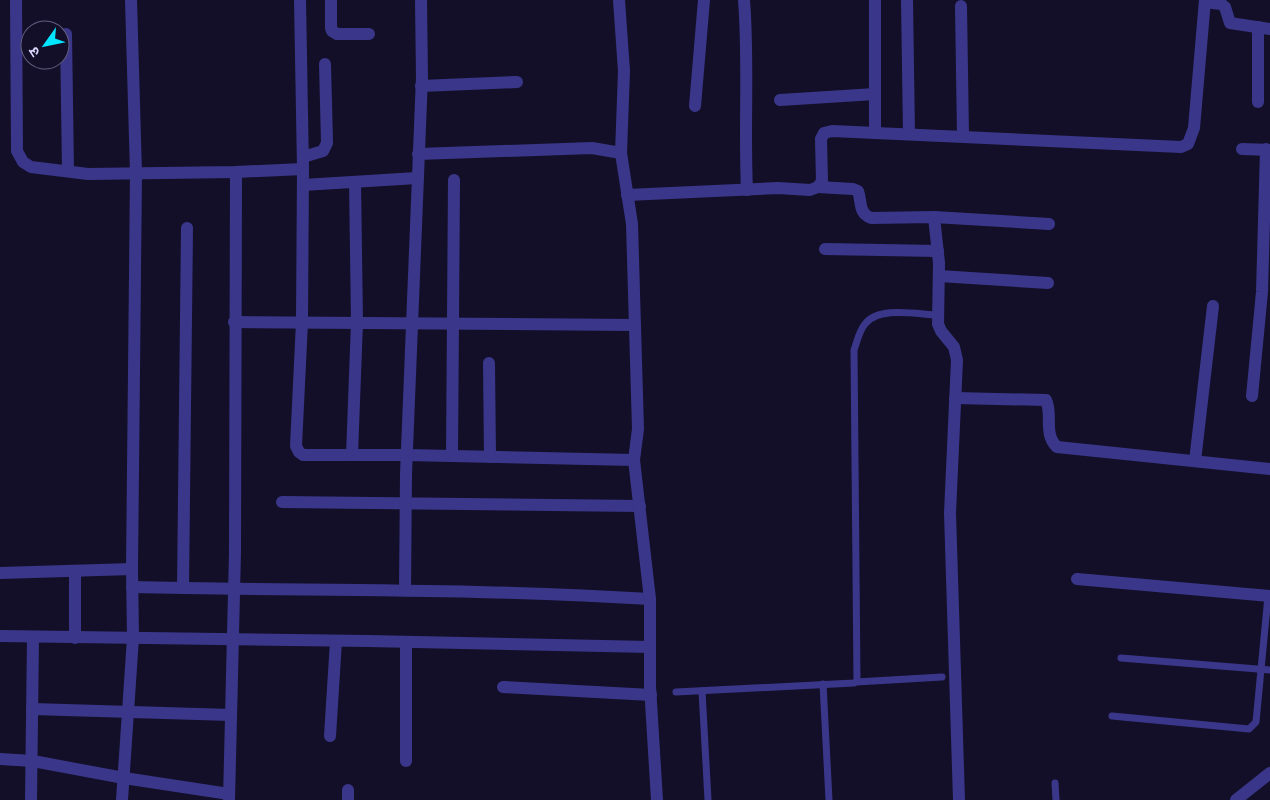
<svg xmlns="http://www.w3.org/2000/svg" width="1270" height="800" font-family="Ubuntu,'Noto Sans Devanagari',sans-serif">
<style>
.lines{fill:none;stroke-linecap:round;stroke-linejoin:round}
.service{stroke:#3a378a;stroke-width:7}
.minor{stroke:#3a378a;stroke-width:12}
.tertiary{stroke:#3a378a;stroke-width:12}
</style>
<rect width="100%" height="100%" fill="#130f29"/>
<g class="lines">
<g class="service">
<polyline points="1121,658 1270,670"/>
<polyline points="856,682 942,677"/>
<polyline points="823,684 829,800"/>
<polyline points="702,691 708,800"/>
<path d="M676 692 854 683 857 681 854 350C857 342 859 331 865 324 878 306 916 314 937 315"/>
<polyline points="1112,716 1249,729 1256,722 1268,596"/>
<polyline points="1055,783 1056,800"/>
</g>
<g class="minor">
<polyline points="16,0 17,151 23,162 31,167 88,174 236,172 303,169"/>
<polyline points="300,0 303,169 302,322 296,446 299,452 303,455 406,455 634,460"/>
<polyline points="331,0 331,28 332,31 337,34 369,34"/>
<path d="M744 0C749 63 744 126 747 190"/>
<polyline points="907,0 909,134"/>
<polyline points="1205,2 1221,4 1225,7 1230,23 1270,29"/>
<polyline points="961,6 963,136"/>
<polyline points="1258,27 1258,102"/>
<polyline points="66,34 68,171"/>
<polyline points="421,86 517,82"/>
<polyline points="780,100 875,94"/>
<polyline points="695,106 704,0"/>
<polyline points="875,133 875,0"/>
<polyline points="1242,149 1270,150"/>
<polyline points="418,154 592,148 621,153"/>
<polyline points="303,157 323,151 327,143 325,64"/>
<polyline points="303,185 417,178"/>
<path d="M818 187 853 189 858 191C862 202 858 213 871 218L934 217 1049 224"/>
<polyline points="627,195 778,188 810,190 818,187 822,181 821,139 824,133 832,131 1181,147 1188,144 1194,128 1205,0"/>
<polyline points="934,217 939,263 938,324 941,331 954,347 957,360 950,513 959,800"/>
<polyline points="825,249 938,251"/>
<polyline points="939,276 1048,283"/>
<polyline points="234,322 635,325"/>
<polyline points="489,363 490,457"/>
<polyline points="1252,396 1262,292 1266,149"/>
<path d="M955 398 1046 400C1053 414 1043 434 1057 447L1270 469"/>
<polyline points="352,455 357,322 355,182"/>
<polyline points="452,456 454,180"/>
<polyline points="1195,461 1213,306"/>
<polyline points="282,502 640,506"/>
<polyline points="0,573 132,569"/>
<polyline points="1077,579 1270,596"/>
<path d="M132 587C305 591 477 588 650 599"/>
<polyline points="183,588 187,228"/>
<polyline points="405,590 406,474 422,77 421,0"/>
<polyline points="0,636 368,641 650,647"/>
<polyline points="75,638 75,571"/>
<polyline points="406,642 406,761"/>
<polyline points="503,687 651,695"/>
<polyline points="32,709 231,715"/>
<polyline points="330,736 336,641"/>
<polyline points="0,759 33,761 124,778 229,794"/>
<polyline points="31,800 33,637"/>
<polyline points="122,800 133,638 132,569 136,173 131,0"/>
<polyline points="229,800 235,552 236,172"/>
<polyline points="348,800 348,790"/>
<polyline points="1236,800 1270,773"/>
</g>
<polyline class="tertiary" points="619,0 624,71 621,153 632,224 638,429 634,460 650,599 650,686 657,800"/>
</g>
<g transform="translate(45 45) rotate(237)"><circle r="24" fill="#130f29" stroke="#635f7f"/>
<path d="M0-4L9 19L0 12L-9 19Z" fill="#02e5ff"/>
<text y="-8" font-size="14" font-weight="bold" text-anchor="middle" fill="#dbd6ff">उ</text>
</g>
</svg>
